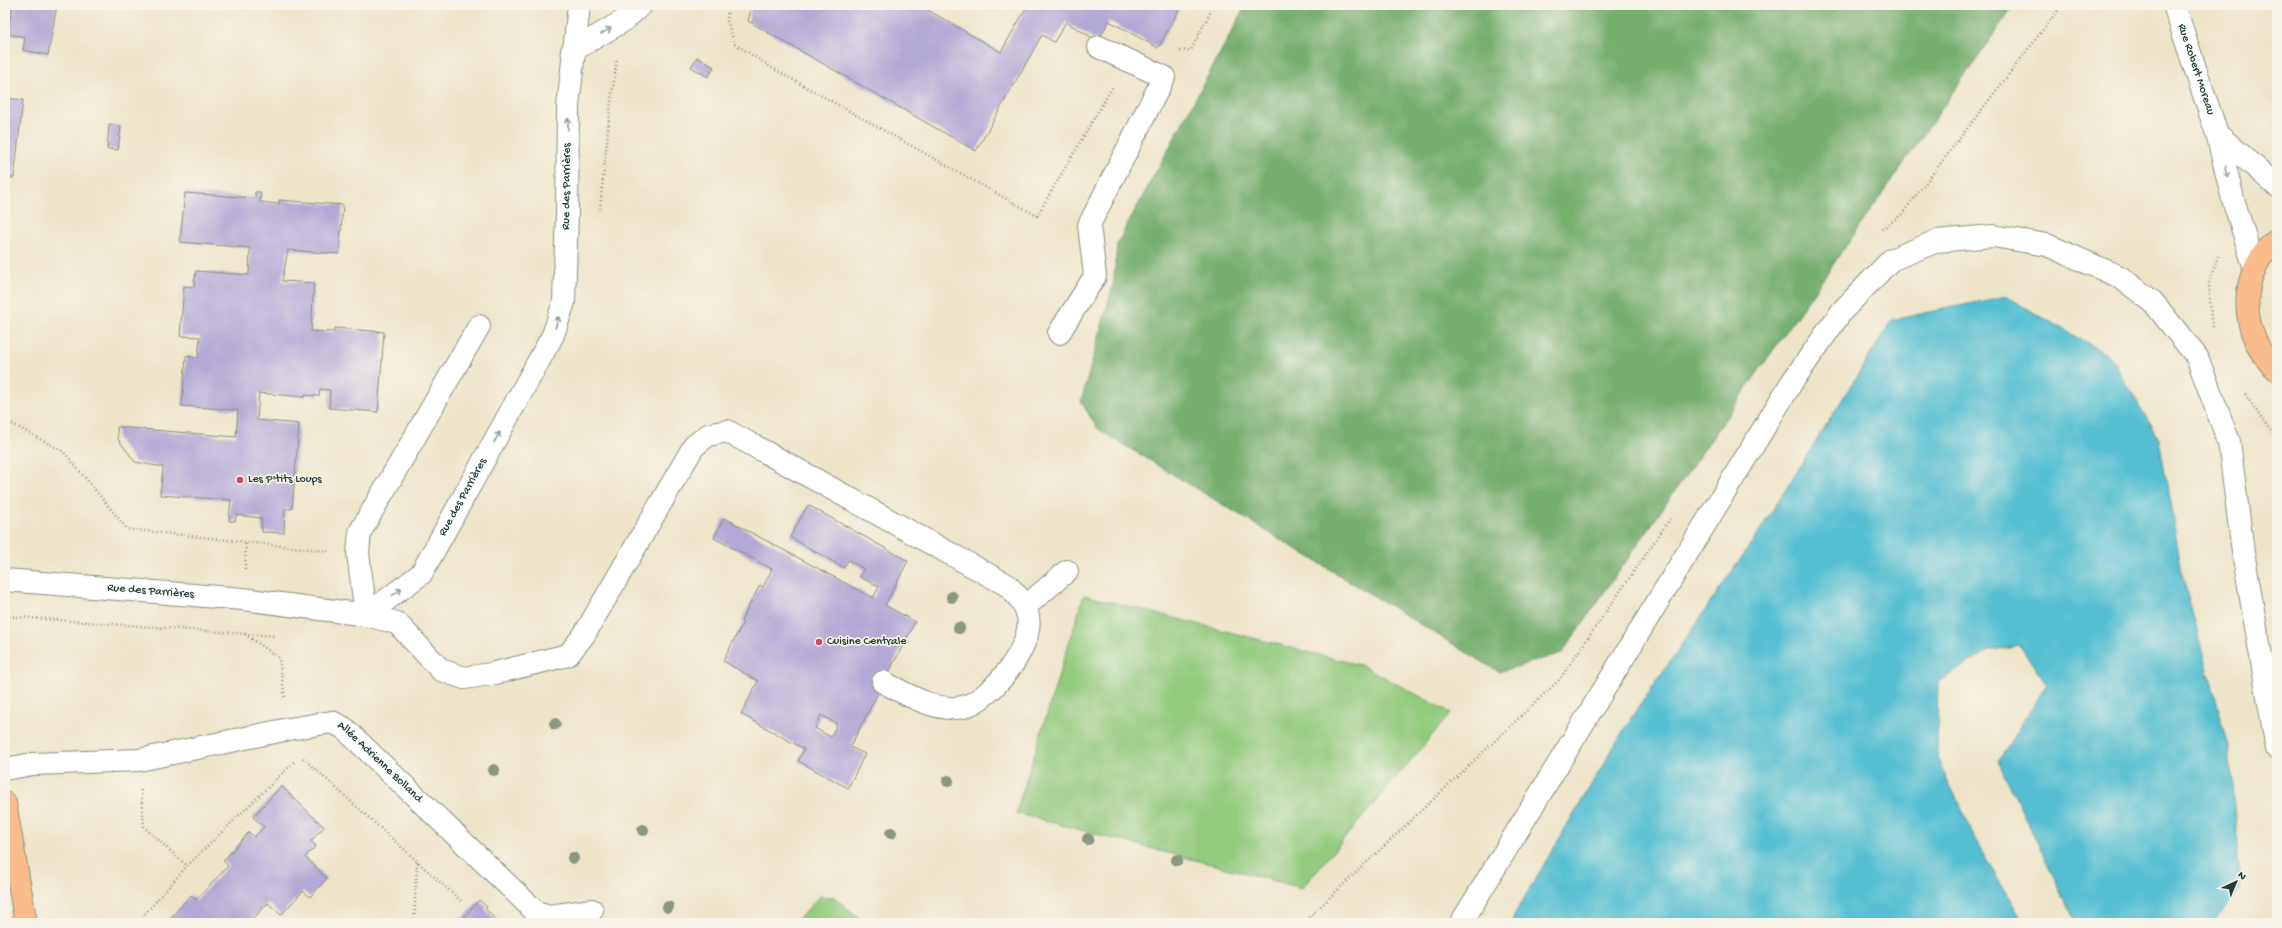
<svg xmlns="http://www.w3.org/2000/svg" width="2282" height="928" font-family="'Gochi Hand',sans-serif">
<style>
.green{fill:#92ca7e;stroke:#588459}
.forest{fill:#75ae6d;stroke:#4a7650}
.water{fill:#56bfd2;stroke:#3a7e83}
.building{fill:#b2a8d6;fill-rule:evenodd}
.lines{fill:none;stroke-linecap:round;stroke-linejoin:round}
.minor-casing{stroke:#86917e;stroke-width:24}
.major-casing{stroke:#86917e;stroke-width:24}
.path{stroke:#86917e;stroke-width:2.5;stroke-dasharray:1 3;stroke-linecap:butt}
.minor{stroke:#fff;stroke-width:22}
.major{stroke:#fabc8b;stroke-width:22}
.tree{fill:#89987f}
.oneway{stroke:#8f9e9a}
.poi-dot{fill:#d1495b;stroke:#f7f3e8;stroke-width:1.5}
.labels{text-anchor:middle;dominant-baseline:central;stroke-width:3.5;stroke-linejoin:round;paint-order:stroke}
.street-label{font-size:12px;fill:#1f3d34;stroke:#f7f3e8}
.poi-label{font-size:12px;fill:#1f3d34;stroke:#f7f3e8;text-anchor:start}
</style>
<rect width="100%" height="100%" fill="#f7f3e8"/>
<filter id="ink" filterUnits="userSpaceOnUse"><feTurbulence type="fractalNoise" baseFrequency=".025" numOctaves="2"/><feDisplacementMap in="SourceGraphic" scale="8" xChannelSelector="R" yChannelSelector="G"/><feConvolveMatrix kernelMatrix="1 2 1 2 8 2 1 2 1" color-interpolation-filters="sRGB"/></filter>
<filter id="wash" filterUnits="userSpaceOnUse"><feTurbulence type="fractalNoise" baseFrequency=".012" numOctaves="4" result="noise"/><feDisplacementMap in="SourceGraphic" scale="16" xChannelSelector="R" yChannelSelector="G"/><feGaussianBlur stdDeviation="0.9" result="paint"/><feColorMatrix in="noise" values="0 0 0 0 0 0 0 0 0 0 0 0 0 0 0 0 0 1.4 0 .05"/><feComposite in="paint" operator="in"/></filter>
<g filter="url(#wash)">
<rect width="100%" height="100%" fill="#eee5c9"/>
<g class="green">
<polygon points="1084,595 1363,666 1451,713 1302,888 1016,813"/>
<polygon points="820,896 834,897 865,923 795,923"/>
</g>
<polygon class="forest" points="1246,5 2014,5 1562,653 1499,672 1098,429 1081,402 1113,285 1117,244"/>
<polygon class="water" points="2006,296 2111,357 2159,439 2183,578 2229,747 2241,889 2212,923 2076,923 1998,761 2047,684 2019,645 1988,651 1938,682 1937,758 1984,856 2024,923 1512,923 1514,915 1629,721 1757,535 1892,320"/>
<g id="blocks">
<g class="building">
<polygon points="13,5 57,5 48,55 23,50 25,37 7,34"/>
<polygon points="752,5 919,5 1001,52 1028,5 1182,5 1158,48 1109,21 1098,41 1066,22 1054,42 1042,35 976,151 748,21"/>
<polygon points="697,57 714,67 708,77 691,67"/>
<polygon points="5,98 23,100 14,178 5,177"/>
<polygon points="109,125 121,126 118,150 107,149"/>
<polygon points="255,192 261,192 260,202 279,204 279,200 343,205 339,254 288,250 282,281 314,283 311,331 334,332 335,328 384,332 378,412 329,408 330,390 320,389 319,396 305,395 305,397 259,393 257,420 299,424 292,509 285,509 284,533 262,532 261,518 236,515 235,521 229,521 231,500 160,495 163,467 135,462 118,439 117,427 236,437 238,410 182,406 186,356 198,358 200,337 180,336 184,286 194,287 196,271 249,275 250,248 180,242 185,193 255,198"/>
<path d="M808 505 908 561 885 605 915 622 850 747 865 754 848 788 798 761 804 749 741 714 758 681 723 661 743 623 741 621 760 585 763 587 772 569 714 538 724 518 873 598 879 587 860 577 864 569 848 560 844 568 790 537ZM821 715 837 724 831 737 815 728Z"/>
<polygon points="281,786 324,827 311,841 316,846 305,857 327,878 310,897 303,891 281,915 268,903 249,923 166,923 191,895 196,900 228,866 223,861 249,832 254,837 264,827 253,817"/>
<polygon points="479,900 487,907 485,909 500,923 458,923"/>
</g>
</g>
</g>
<g filter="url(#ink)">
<use href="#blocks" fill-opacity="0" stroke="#86917e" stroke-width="1"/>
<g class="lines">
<defs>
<g id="minor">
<path id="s1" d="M2174 5 2217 134 2233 199 2255 269"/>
<polyline points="572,51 623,21 641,5"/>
<polyline points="2217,134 2277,186"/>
<polyline points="1059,333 1095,276 1089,225 1164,77 1099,47"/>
<path id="s2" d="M5 580 243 599 366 615 397 623 441 670 464 678 491 674 568 655 584 635 694 446 708 435 727 431 1007 585C1016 594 1026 604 1028 617 1034 646 991 700 963 707 937 713 906 694 883 682"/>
<polyline points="1025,607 1067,571"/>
<path id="s3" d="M366 615 421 574 553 335 564 302 567 213 568 107 579 5"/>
<polyline points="366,615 358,553 360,532 479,326"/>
<path id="s4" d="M5 769 33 764 139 760 289 729 332 722 344 728 536 912 550 916 592 910"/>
<polyline points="1461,923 1792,382 1842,311 1891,260 1937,241 1993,236 2047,245 2120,277 2153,302 2197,357 2229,442 2243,552 2277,749"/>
</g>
<g id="major">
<path d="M2277 240C2236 272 2239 337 2277 370"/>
<polyline points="5,803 26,923"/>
</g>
</defs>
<use href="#minor" class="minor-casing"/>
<use href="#major" class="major-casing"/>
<g class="path">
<polyline points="728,5 727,21 735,44 772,68 1037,216 1113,86"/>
<polyline points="1180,51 1191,50 1214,5"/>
<polyline points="2277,96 2275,100 2277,102"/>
<polyline points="600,209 611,101 617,59"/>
<polyline points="1882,229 1901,215 2062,5"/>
<polyline points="2213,327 2211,319 2209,283 2218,256"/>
<polyline points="2245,394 2266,425 2277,438"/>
<polyline points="5,420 64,452 127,529 328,551"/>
<polyline points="245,569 246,543"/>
<polyline points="5,616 274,636"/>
<polyline points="245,634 279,658 285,699"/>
<polyline points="303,758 461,901"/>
<polyline points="141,790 144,827 187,866"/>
<polyline points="137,923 187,866 296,760"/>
<polyline points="414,923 417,862"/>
<polyline points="1303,923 1559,680 1670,519"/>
</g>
<use href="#minor" class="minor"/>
<use href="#major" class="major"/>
</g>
<g class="tree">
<circle cx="952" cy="597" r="6"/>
<circle cx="959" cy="628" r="6"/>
<circle cx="555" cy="724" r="6"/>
<circle cx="494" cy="770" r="6"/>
<circle cx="948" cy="781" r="6"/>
<circle cx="643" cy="830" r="6"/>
<circle cx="891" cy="833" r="6"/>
<circle cx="1088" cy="839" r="6"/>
<circle cx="573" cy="858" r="6"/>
<circle cx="1177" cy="860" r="6"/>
<circle cx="668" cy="907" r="6"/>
</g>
<defs><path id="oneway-shaft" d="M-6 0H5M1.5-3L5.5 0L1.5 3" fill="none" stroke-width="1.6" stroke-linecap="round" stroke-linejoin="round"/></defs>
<g class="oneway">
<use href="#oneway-shaft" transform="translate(606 31) rotate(-31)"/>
<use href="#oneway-shaft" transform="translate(568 124) rotate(-90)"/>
<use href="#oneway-shaft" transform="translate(2227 172) rotate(76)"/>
<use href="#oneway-shaft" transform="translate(557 322) rotate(-73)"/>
<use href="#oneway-shaft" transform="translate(497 437) rotate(-61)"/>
<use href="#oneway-shaft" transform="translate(397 592) rotate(-36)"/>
</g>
</g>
<g class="poi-dot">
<circle cx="240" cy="480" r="4"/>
<circle cx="819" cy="642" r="4"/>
</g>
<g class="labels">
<g class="street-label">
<text stroke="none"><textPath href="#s1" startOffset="68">Rue Robert Moreau</textPath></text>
<text stroke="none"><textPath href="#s3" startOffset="492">Rue des Parrières</textPath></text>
<text stroke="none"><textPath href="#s3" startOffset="156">Rue des Parrières</textPath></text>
<text stroke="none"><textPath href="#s2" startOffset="146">Rue des Parrières</textPath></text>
<text stroke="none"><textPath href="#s4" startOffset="394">Allée Adrienne Bolland</textPath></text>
</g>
<g class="poi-label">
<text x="248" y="480">Les P'tits Loups</text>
<text x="827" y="642">Cuisine Centrale</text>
</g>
</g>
<rect width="2282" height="928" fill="none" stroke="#f7f3e8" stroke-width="20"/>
<g transform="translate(2236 882) rotate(44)" stroke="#f7f3e8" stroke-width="3" paint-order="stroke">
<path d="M0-3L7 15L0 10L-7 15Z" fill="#1f3d34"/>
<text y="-6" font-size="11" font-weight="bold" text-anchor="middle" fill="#1f3d34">N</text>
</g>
</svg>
